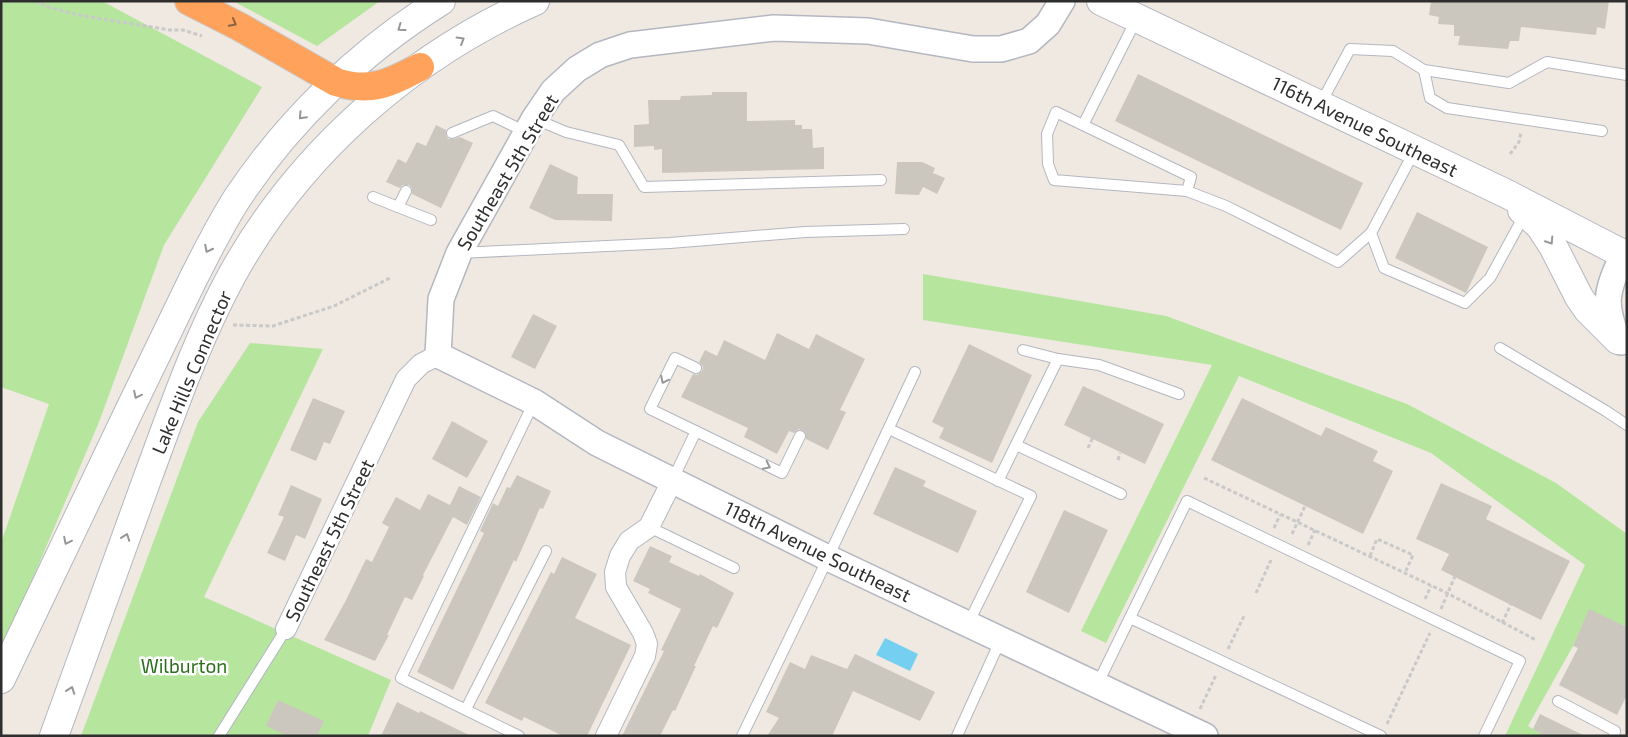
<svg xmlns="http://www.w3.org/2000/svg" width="1628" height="737" font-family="'Exo 2',sans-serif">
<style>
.green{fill:#b6e59e}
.water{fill:#75cff0}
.building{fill:#cbc7bf}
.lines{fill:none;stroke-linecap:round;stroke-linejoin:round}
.service-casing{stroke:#b4b7c1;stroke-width:12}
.minor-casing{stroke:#b4b7c1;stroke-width:22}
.tertiary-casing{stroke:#b4b7c1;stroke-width:28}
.secondary-casing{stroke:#b4b7c1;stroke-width:30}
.motorway-casing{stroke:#c9c9c9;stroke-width:30}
.path{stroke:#c9c9c9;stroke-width:3;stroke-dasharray:4 2.5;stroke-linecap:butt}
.service{stroke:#fff;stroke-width:10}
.minor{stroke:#fff;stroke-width:20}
.tertiary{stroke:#fff;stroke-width:25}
.secondary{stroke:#fff;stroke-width:28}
.motorway{stroke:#ffa35c;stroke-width:28}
.oneway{stroke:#8c6343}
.oneway2{stroke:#969696}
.labels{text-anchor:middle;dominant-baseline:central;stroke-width:5;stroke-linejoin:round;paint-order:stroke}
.street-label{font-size:19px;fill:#2e2e2e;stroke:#fff}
.park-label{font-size:19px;fill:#2c6e1b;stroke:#fff}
</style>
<rect width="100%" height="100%" fill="#efe9e1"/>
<g class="green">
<polygon points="12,1 102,1 262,87 164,245 99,422 27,592 1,645 1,543 49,404 1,387 1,3"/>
<polygon points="233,1 380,1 317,46"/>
<polygon points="923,274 1166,316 1407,404 1556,483 1627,534 1627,627 1589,610 1573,646 1528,726 1545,736 1505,736 1585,565 1431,453 1239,376 1106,643 1081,631 1212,365 923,320"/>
<polygon points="250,343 323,349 204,597 391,680 368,736 81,736 198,422"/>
</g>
<polygon class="water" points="885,638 918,654 910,671 876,655"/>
<g class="building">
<polygon points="1431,1 1609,1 1605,29 1597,27 1596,35 1521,27 1519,41 1510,41 1508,49 1458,45 1460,36 1454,36 1454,25 1438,24 1439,17 1429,15"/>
<polygon points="1138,74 1363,183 1341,230 1115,121"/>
<polygon points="712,92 747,92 747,121 795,120 795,125 802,125 802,129 812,129 813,148 824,147 824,169 662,173 662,149 654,150 654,146 634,147 634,125 649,124 648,100 680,100 681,96 712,95"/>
<polygon points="436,125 446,130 446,135 448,139 454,139 460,137 473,143 441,208 412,194 412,188 409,185 403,185 400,188 386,182 398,159 406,163 417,142 426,146"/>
<polygon points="897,162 922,162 935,168 933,173 945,178 937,194 923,187 919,195 895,194"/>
<polygon points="550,164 578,177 577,194 613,194 612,221 555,220 529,208"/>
<polygon points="1417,212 1488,247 1466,293 1395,258"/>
<polygon points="533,314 557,326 535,369 511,357"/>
<polygon points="777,333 809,349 816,334 865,359 840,410 846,412 828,450 806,439 805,432 799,429 794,433 789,431 777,454 744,437 748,428 681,397 693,374 697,375 702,371 703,367 699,362 705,350 717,356 724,340 765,360"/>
<polygon points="969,344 1032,375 992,463 939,438 944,428 932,422"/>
<polygon points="1083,386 1164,424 1145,464 1064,425"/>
<polygon points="313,398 345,411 330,444 324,442 316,461 290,450"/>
<polygon points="1242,398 1321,436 1326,427 1378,451 1373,461 1393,471 1363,534 1211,460"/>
<polygon points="452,421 488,441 467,478 432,459"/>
<polygon points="895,467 926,481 923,486 977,511 958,553 873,514"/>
<polygon points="517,475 551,491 543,509 540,508 516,562 514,560 453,690 417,672 484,533 480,531 493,503 498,506 507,487 510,488"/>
<polygon points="1441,483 1492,506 1486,519 1570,561 1541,620 1441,570 1449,554 1416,539"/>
<polygon points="291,485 322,499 305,539 296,535 285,561 267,553 284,517 278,515"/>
<polygon points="459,486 481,497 467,525 453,517 423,575 424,576 412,600 405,597 387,635 389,635 375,661 324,640 345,602 366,559 372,562 389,527 382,523 396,497 420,510 428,494 450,505"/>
<polygon points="1064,510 1108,530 1069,613 1026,592"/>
<polygon points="650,546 672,556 669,562 699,576 700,574 734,593 717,628 713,626 694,666 696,666 675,711 673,710 660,736 622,736 664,651 661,650 681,609 648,593 650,589 633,581"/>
<polygon points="562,557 597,574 575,618 631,645 587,736 563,736 524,717 522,721 485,703 551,572 554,574"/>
<polygon points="1589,609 1627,627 1627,695 1617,715 1559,685 1578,648 1573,646"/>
<polygon points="855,654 935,692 920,721 853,691 832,736 767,736 779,718 766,712 790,662 805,669 811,655 847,669"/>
<polygon points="278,700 324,721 317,736 288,736 266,726"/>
<polygon points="397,702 419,713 420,711 471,736 381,736"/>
<polygon points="1540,714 1585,736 1545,736 1533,729"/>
</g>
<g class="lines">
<defs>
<g id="service">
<polyline points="1137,18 1083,125 1191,177 1187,191"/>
<polyline points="1424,70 1430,98 1447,108 1602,131"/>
<polyline points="1321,103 1350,49 1393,51 1424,70 1509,83 1547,62 1627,75"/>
<polyline points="535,119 566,132 619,145 644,187 881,180"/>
<polyline points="1083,125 1056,112 1047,134 1048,164 1054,180 1187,191 1226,206 1338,262 1371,233 1414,152"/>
<polyline points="452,133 493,116 526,132"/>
<polyline points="406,191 398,207 431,220"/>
<polyline points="373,197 398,207"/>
<polyline points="1371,233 1384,268 1465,303 1490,278 1525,214"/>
<polyline points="460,253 670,243 805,232 904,229"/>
<polyline points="1500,348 1606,411 1627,425"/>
<polyline points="1023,350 1058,359 1099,365 1179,394"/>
<polyline points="696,368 675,358 650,409 782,473 800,436"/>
<polyline points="889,429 1031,496 968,624"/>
<polyline points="1016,445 1121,494"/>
<polyline points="673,479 696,431"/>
<polyline points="998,481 1058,359"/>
<polyline points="649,527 734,568"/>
<polyline points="1130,618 1381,736"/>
<polyline points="1097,685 1187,501 1520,661 1484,736"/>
<polyline points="1558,701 1615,731 1614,736"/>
<polyline points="466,709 546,551"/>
<polyline points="219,736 286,629"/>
<polyline points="519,736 401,678 534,402"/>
<polyline points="742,736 817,581 915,372"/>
<polyline points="957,736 1001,639"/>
</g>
<g id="minor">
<polyline points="286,629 406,379 421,364 438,355"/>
<polyline points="606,736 645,656 647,644 643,633 616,587 615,572 620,556 629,541 649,527 673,479"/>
</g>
<g id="tertiary">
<polyline points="1062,1 1048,24 1029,41 1001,49 973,49 868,31 774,28 630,45 600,55 577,69 553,91 534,119 459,253 441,299 438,355 534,402 597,443 828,558 1205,736"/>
<path d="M1621 342 1618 340C1602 301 1607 292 1623 254"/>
</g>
<g id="secondary">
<polyline points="1101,1 1505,193 1627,256"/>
<polyline points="1522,210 1540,226 1553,246 1579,297 1588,310 1618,340"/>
<path d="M1 679C45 588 88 497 131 407 152 363 173 320 194 277 208 250 221 223 238 197 290 119 361 51 441 1"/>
<path d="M54 736C85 651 115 566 146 482 172 412 196 341 232 275 299 154 409 57 535 1"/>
</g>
<path id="motorway" d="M189 1 240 27 336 82C371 93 390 83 420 67"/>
</defs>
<use href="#service" class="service-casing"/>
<use href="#minor" class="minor-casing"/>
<use href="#tertiary" class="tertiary-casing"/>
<use href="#secondary" class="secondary-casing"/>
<use href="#motorway" class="motorway-casing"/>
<g class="path">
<polyline points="35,1 48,7 78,15 170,30 183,30 202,36"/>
<polyline points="1510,154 1519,142 1521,132"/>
<polyline points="233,325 273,326 334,306 390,278"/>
<polyline points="1088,448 1093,437"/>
<polyline points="1118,460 1120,453"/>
<polyline points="1204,478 1447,593 1536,640"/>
<polyline points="1274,528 1280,515"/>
<polyline points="1292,534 1305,506"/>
<polyline points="1308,545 1315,530"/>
<polyline points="1370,556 1377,539 1413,555 1405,573"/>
<polyline points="1256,593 1271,560"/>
<polyline points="1425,599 1431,586"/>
<polyline points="1441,609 1455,576"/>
<polyline points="1502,623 1511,604"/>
<polyline points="1228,649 1244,616"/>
<polyline points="1200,709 1216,675"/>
<polyline points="1387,724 1430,633"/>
</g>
<use href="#service" class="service"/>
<use href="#minor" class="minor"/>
<use href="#tertiary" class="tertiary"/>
<use href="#secondary" class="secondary"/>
<use href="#motorway" class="motorway"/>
</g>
<defs><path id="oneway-chevron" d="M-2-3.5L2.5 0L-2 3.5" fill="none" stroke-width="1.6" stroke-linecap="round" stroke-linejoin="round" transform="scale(1.25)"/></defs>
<use class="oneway" href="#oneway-chevron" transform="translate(233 23) rotate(28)"/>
<g class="oneway2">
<use href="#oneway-chevron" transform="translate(401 28) rotate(144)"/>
<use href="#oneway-chevron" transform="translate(461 40) rotate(-31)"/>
<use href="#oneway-chevron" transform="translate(302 116) rotate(133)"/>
<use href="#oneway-chevron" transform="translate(1550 241) rotate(57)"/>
<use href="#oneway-chevron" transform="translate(208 249) rotate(117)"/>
<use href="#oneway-chevron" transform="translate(664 380) rotate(116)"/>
<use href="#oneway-chevron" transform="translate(137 395) rotate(116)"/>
<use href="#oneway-chevron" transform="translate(767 466) rotate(26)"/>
<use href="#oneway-chevron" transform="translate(126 537) rotate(-70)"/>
<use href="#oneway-chevron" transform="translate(67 541) rotate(116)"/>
<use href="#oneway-chevron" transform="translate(71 690) rotate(-70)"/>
</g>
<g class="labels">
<g class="street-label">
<text transform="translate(1365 126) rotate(26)">116th Avenue Southeast</text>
<text transform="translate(507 172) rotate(-59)">Southeast 5th Street</text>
<text transform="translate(191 372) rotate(-67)">Lake Hills Connector</text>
<text transform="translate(329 540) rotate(-64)">Southeast 5th Street</text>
<text transform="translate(818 551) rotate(26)">118th Avenue Southeast</text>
</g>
<g class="park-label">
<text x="184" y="665">Wilburton</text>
</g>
</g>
<rect width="1628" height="737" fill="none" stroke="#2e2e2e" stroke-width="5"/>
</svg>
